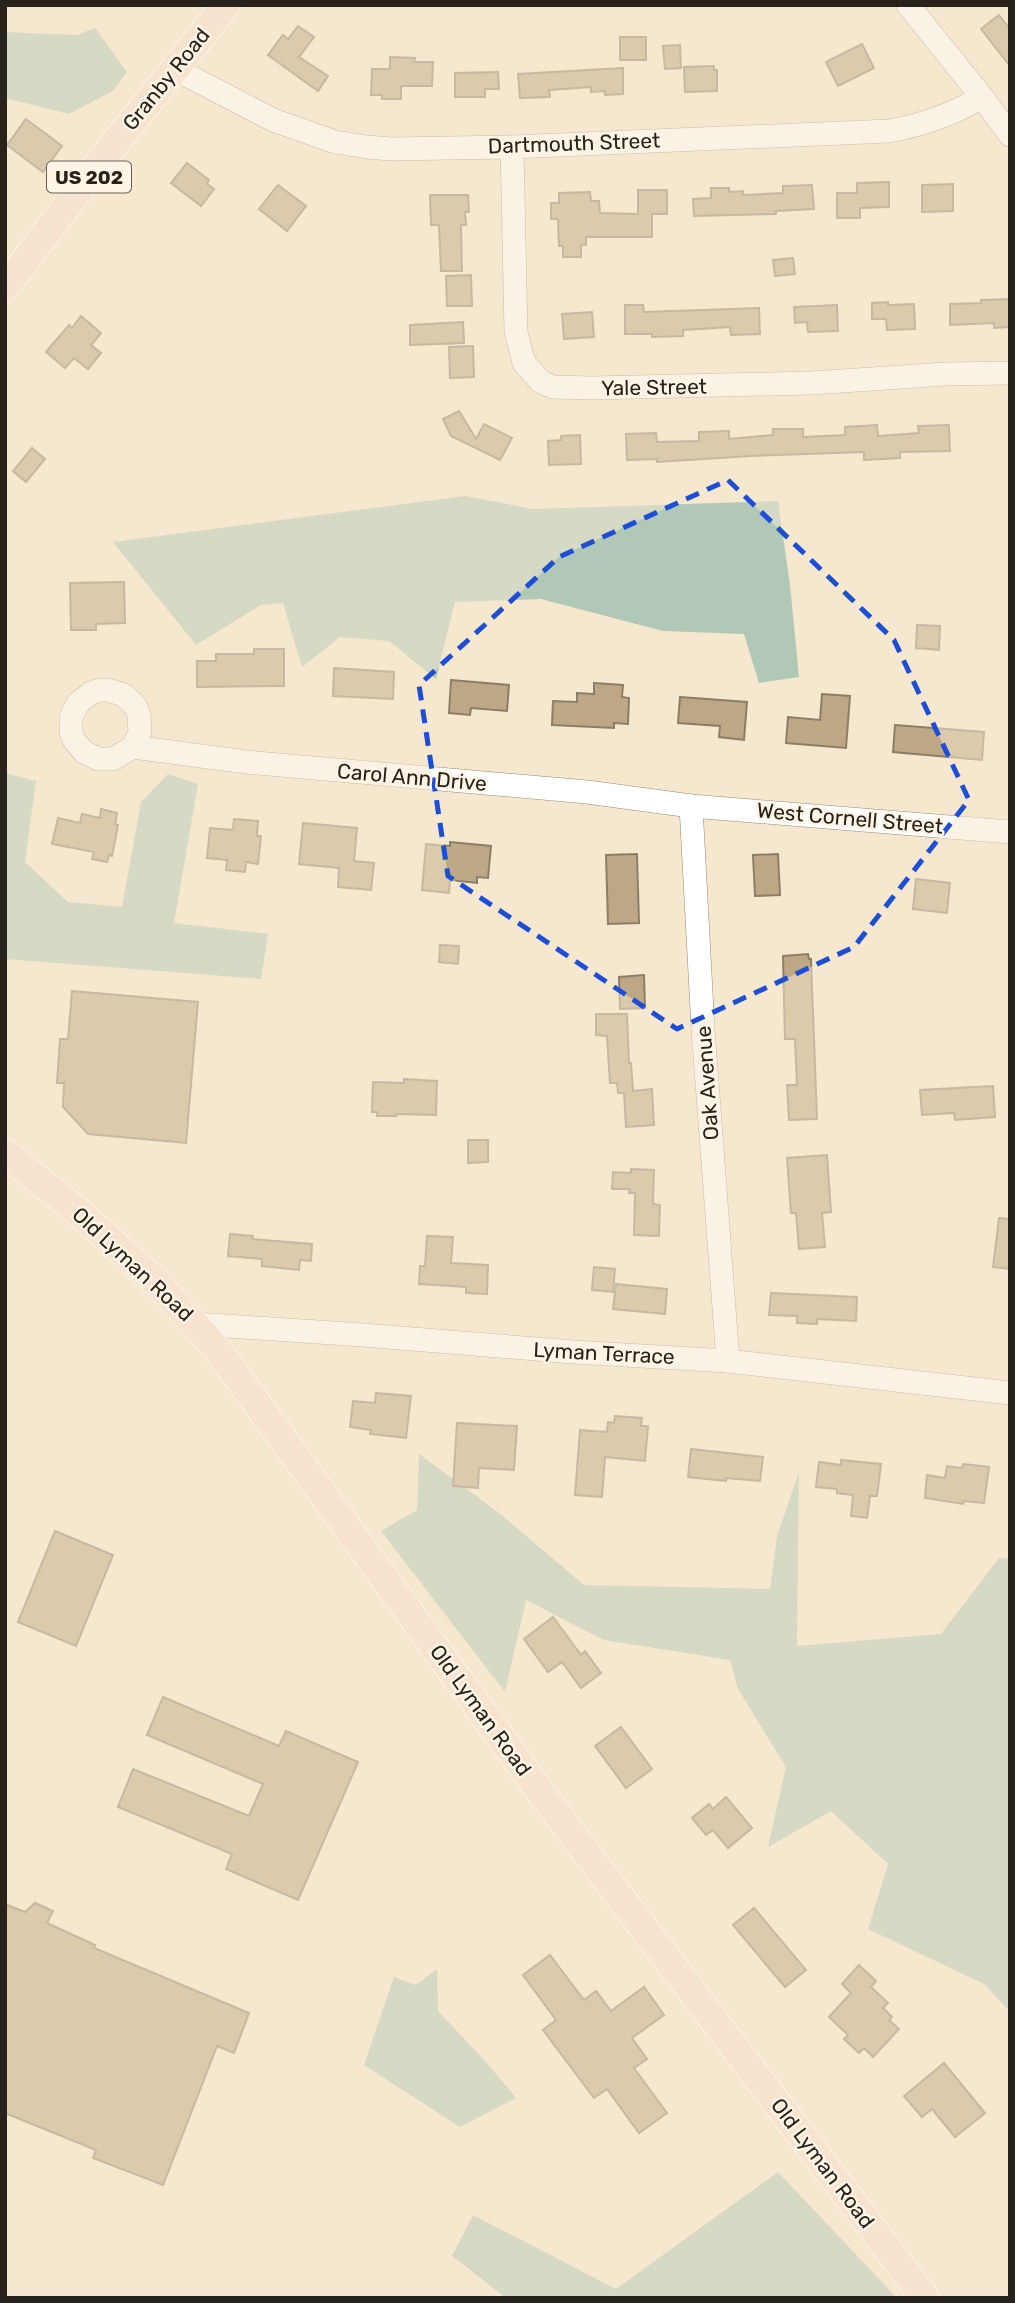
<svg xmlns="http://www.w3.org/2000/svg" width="1015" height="2303" font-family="Rubik,sans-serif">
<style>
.green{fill:#b0c8b5}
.building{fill:#bda784;stroke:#8c7f69;stroke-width:2}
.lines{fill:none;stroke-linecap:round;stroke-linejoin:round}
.minor-casing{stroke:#978a73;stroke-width:24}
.major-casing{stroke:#fff;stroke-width:30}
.minor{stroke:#fff;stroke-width:23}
.major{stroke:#f8decc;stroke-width:28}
.marked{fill:none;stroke:#1d4ed8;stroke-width:5;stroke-dasharray:14 9;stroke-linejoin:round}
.labels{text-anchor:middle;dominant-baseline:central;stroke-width:5;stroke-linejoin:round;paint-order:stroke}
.shield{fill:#fef5e6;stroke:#686257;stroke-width:2}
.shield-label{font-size:19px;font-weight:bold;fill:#28231a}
.street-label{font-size:21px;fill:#28231a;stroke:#fef5e6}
</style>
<rect width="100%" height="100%" fill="#f6e7cf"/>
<g class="green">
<polygon points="95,28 127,72 113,91 69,114 5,98 5,32 77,35"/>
<polygon points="465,496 533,509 778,501 790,585 799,677 759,683 744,634 663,631 541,599 455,602 436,679 389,641 340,637 302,667 283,603 261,605 196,645 113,542"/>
<polygon points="5,773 36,781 25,862 68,902 122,907 141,802 168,774 198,784 174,923 268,934 261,979 5,959"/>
<polygon points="419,1454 498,1512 584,1585 770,1589 777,1536 799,1472 797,1646 941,1634 999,1558 1010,1559 1010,2012 984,1984 868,1929 888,1864 831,1811 768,1847 786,1767 738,1689 730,1660 604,1640 526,1600 505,1692 381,1531 417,1510"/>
<polygon points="437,1969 438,2011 487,2063 516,2098 460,2127 364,2065 394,1977 416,1985"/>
<polygon points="778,2172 897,2298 506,2298 452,2256 473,2215 616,2289"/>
</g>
<g class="building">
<polygon points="999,15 1010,29 1010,66 981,29"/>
<polygon points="298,26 314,37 299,57 328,76 318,91 268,55 283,35 288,39"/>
<rect x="620" y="37" width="26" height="23"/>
<polygon points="862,44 874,68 838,86 826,62"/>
<polygon points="680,45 681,68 665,69 663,46"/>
<polygon points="390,57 415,58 414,62 433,62 432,86 401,86 401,99 382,99 382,95 371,95 372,69 390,69"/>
<polygon points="714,66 714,70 717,70 717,91 685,92 684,67"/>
<polygon points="623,68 623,94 605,95 605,91 591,92 591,87 549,90 550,97 520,98 518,74"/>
<polygon points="498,72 499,89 485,89 485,97 455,97 455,73"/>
<polygon points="26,119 62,146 43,172 7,145"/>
<polygon points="187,163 209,180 207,184 214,189 201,206 171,183"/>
<polygon points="889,182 889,207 860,208 860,218 837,218 837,193 857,193 857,183"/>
<polygon points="953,184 953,211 922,212 922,185"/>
<polygon points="278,185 306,206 287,231 259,209"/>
<polygon points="812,185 814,209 776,211 776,214 694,216 693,199 711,198 711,188 729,188 729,192 743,191 743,195 783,193 783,186"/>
<polygon points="638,190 667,190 667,214 652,214 652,237 586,237 586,245 581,245 581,257 563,257 563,246 559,246 558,219 551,219 551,203 559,203 559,193 590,192 591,201 599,201 600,213 638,214"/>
<polygon points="430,195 468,195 469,212 465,212 466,225 461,225 462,271 441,271 439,225 431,225"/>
<polygon points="793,258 795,274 775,276 773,260"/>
<polygon points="471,275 472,306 447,306 446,276"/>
<polygon points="1010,299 1010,327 994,328 994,323 950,325 950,304 981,303 981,300"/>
<polygon points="888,302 888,305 914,304 915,329 887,330 886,319 872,319 872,303"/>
<polygon points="625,305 643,305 644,312 759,308 760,334 731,335 730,327 683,330 683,336 652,337 652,334 625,334"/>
<polygon points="837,305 838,331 808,332 807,322 795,323 794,307"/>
<polygon points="592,312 594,337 564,339 562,314"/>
<polygon points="81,316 101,333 91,345 101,353 88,369 74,358 65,368 46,352 69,325 72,328"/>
<polygon points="463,322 464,343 410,345 410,325"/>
<polygon points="473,346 474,377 450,378 449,347"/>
<polygon points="459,411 476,439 484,424 512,438 500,460 451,436 443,419"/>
<polygon points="877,425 878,436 919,433 918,426 949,425 950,451 900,452 900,458 864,460 864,452 751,456 657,462 657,459 627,460 626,434 656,433 657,442 699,441 699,432 729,431 729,439 773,435 773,429 803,429 803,437 845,435 845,427"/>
<polygon points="580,435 581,464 549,465 548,441 561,440 561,436"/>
<polygon points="32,448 45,459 26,482 13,471"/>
<polygon points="124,582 125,623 96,624 96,630 71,630 70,583"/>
<polygon points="917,625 940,626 939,650 916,648"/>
<polygon points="254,649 284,649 284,686 197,687 197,661 216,661 216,654 254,654"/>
<polygon points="334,668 394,672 393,699 333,696"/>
<polygon points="451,680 509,685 507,711 471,708 470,715 449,713"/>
<polygon points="594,683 623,685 622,697 629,698 628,724 614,723 614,728 552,725 553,701 577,702 577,693 594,694"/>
<polygon points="822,694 850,696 846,748 786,743 788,717 820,720"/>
<polygon points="680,697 747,702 744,740 719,737 720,726 678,723"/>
<polygon points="895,725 984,732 982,760 893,752"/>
<polygon points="101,809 117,813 115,824 118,825 112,856 109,855 107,862 92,859 94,852 52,844 58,818 80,823 82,814 100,818"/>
<polygon points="234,819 258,821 257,836 261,836 258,864 246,862 245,872 226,870 227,860 207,858 210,828 233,830"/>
<polygon points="303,823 357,828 354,861 374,863 371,890 338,887 339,868 299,864"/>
<polygon points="450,842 491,846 488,878 477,877 477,883 450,880 449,893 422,890 426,844 450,846"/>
<polygon points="637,854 639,923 608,924 606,855"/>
<polygon points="778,854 780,895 755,896 753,855"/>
<polygon points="916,879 950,883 947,913 913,909"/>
<polygon points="440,945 459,946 458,964 439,962"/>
<polygon points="808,954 809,959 811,959 817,1119 789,1120 787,1085 797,1085 795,1039 785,1039 783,956"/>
<polygon points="644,975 645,1008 620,1009 619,977"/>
<polygon points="72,991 198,1002 186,1143 88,1134 63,1107 64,1083 57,1083 60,1039 68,1039"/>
<polygon points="596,1014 627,1014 629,1063 631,1063 633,1091 652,1089 654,1125 626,1127 624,1093 618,1093 617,1083 610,1083 607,1036 596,1035"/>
<polygon points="404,1079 437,1081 436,1115 396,1114 396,1116 377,1116 377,1112 372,1112 373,1082 404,1083"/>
<polygon points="993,1086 995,1117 955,1120 954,1113 922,1115 920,1090"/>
<polygon points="468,1140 488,1140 488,1162 468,1163"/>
<polygon points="827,1155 831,1212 822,1213 825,1247 799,1249 796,1213 791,1213 787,1158"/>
<polygon points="631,1169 654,1170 653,1204 660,1205 659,1236 634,1235 635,1193 629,1193 630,1189 612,1189 613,1172 631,1173"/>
<polygon points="999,1218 1010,1219 1010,1269 993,1267"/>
<polygon points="230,1234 253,1236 252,1239 312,1244 311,1261 300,1260 299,1270 262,1266 262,1259 228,1256"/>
<polygon points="427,1236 453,1237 451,1263 488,1265 487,1294 466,1293 466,1287 419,1284 420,1266 425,1266"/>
<polygon points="594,1267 615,1269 613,1292 592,1290"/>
<polygon points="616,1284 667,1289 665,1314 613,1309"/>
<polygon points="771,1293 857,1297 856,1321 817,1319 817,1324 797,1323 797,1316 769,1315"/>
<polygon points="376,1393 411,1396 406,1438 370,1434 371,1430 350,1427 353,1401 375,1403"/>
<polygon points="615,1416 642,1418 641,1426 648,1426 645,1461 605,1457 602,1497 575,1495 580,1430 607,1432 608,1422 614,1423"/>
<polygon points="457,1423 517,1426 514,1470 479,1468 478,1488 453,1486"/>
<polygon points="691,1449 763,1457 760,1481 726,1478 726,1481 688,1477"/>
<polygon points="841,1460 881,1464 877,1496 870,1496 867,1518 851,1516 853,1495 837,1493 837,1489 816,1487 819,1462 841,1465"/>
<polygon points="963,1464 989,1467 984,1503 964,1501 963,1504 925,1498 927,1475 945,1478 947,1466 962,1468"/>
<polygon points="55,1531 113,1555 76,1646 18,1622"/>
<polygon points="553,1617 581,1655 585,1651 601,1673 581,1688 562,1662 548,1672 524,1639"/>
<polygon points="163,1697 279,1746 286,1731 358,1762 298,1900 226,1869 232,1854 118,1807 133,1769 249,1816 263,1784 147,1735"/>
<polygon points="621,1727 652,1769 626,1788 595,1746"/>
<polygon points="726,1797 752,1828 728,1848 713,1830 706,1835 692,1818 709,1804 713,1809"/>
<polygon points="35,1903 53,1911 47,1923 95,1945 94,1948 249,2013 234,2053 217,2046 163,2185 93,2158 96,2150 5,2113 5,1904 25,1912"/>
<polygon points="754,1908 806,1970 785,1987 733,1925"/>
<polygon points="550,1955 584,2000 596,1991 611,2011 644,1987 664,2015 632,2038 647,2059 634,2068 667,2113 639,2133 607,2089 594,2098 543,2030 556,2020 523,1975"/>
<polygon points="859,1965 876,1981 871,1987 888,2003 883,2008 892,2017 889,2020 899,2029 873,2057 864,2048 859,2053 844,2039 848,2035 829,2017 851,1993 842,1984"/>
<polygon points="944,2063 985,2113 955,2137 932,2109 922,2117 904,2096"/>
</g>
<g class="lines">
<defs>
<g id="minor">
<polyline points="908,5 982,97 1010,135"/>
<path d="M175 69 273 120 335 142 367 147 391 149 512 147 889 131C923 125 952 115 982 97"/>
<polyline points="512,147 516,332 524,363 541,382 553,387 592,388 812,383 946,374 1010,373"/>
<polyline points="133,747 140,732 139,715 136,707 124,695 108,690 100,690 91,693 78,703 71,717 71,732 74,740 84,752 98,759 113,759 133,747 246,762 587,792 691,806 1010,832"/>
<polyline points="691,806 703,1029 728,1361"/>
<polyline points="196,1324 363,1335 573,1352 728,1361 1010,1393"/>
</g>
<g id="major">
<polyline points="5,287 107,153 226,5"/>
<polyline points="5,1153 76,1210 156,1282 217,1349 541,1793 925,2298"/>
</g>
</defs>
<use href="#minor" class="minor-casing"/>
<use href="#major" class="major-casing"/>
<use href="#minor" class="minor"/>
<use href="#major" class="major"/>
</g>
<path d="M0 0H1015V2303H0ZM728 480 894 640 969 800 854 947 677 1029 448 876 419 685 559 557Z" fill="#f6e7cf" fill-opacity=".55" fill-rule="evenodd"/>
<path class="marked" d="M728 480 894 640 969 800 854 947 677 1029 448 876 419 685 559 557Z"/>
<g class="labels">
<rect class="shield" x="47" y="161.5" width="84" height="31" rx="5"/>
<g class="shield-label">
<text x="89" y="177">US 202</text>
</g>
<g class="street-label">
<text transform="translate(166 79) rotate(-51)">Granby Road</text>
<text transform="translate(574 143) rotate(-2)">Dartmouth Street</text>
<text transform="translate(654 387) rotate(-1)">Yale Street</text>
<text transform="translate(412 777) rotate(5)">Carol Ann Drive</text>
<text transform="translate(850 818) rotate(5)">West Cornell Street</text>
<text transform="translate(707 1083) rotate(-94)">Oak Avenue</text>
<text transform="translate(133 1264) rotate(43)">Old Lyman Road</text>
<text transform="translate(604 1353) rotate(3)">Lyman Terrace</text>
<text transform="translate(481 1710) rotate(54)">Old Lyman Road</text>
<text transform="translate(823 2163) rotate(53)">Old Lyman Road</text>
</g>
</g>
<rect width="1015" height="2303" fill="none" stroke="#28231a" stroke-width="14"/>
</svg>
